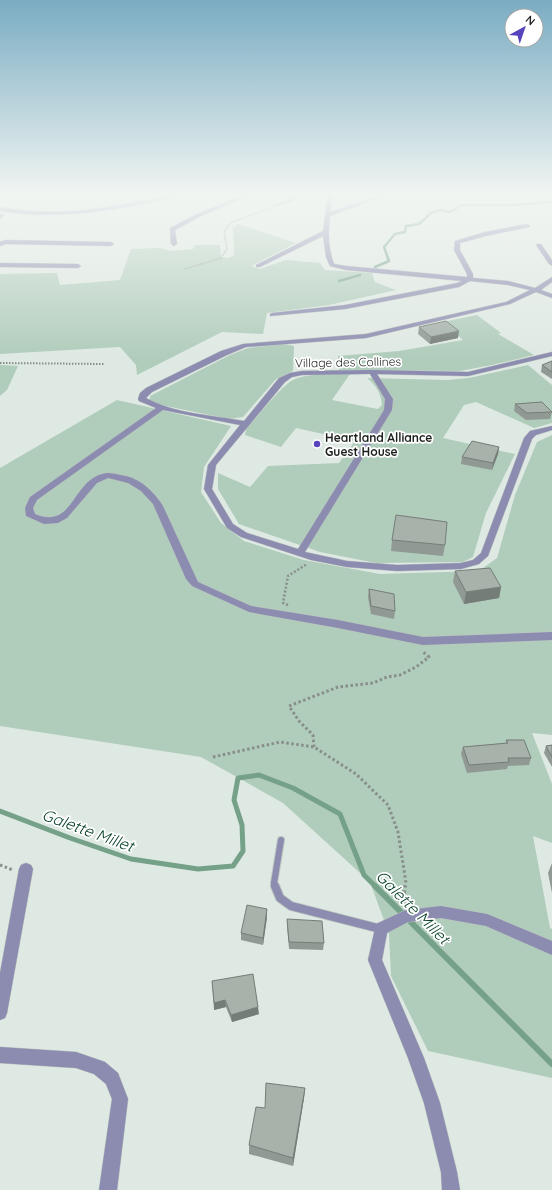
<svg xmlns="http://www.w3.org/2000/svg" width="552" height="1190" font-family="Quicksand,sans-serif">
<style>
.green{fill:#b0ccbb}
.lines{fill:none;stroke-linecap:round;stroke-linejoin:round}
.stream-far2{stroke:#76a189;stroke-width:2.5}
.stream-far1{stroke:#76a189;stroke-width:5}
.stream{stroke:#76a189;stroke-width:6}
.service-far2-casing{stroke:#bcc5bf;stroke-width:3.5}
.service-far1-casing{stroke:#bcc5bf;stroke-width:8}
.service-casing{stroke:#bcc5bf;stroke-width:10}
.minor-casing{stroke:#bcc5bf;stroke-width:1}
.tertiary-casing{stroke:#bcc5bf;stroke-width:1}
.path-far4{stroke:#888f8b;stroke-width:1.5;stroke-dasharray:1 1;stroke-linecap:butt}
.path-far3{stroke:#888f8b;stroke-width:2;stroke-dasharray:1.5 1.5;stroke-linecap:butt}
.path-far2{stroke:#888f8b;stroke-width:2.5;stroke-dasharray:2 2;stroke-linecap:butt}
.path-far1{stroke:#888f8b;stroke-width:3;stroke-dasharray:2.5 2.5;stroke-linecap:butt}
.path{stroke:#888f8b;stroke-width:4;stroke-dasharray:3 3;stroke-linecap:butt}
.service-far2{stroke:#8c8cb0;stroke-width:3}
.service-far1{stroke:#8c8cb0;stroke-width:6}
.service{stroke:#8c8cb0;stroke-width:8}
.minor{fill:#8c8cb0;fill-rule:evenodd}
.tertiary{fill:#8c8cb0;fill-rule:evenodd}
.wall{fill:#909993}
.shaded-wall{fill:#757d78}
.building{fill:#a7b2ab;stroke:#757d78}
.poi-dot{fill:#5743bb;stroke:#fff;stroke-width:1.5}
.labels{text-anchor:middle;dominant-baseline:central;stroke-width:3.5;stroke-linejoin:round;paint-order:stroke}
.street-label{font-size:12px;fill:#1c201d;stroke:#fff}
.poi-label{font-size:12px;font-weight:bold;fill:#1c201d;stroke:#fff;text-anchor:start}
.near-water-label{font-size:16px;font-style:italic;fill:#053f27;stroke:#fff}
</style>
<rect width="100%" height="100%" fill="#dfe9e3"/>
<g class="green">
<polygon points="238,224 296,243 251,266 260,269 286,260 320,263 325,270 372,273 375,282 396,290 329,305 267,313 263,334 222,332 137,375 136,365 120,347 0,354 0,274 57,273 60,285 120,280 131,249 160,248 172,251 193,249 195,245 220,245 221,257 227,258 234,256 233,228"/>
<polygon points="477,315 501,333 498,334 534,355 492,365 460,371 339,370 338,356 399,351 463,340 443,322"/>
<polygon points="284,344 294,346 293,371 276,379 243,417 229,419 156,404 150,400 150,396 230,355 248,348"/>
<polygon points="0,365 18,366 7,390 0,396"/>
<path d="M528 365 552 385V423L534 428 476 402 464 405 443 438 515 454 486 513 473 557 463 562 376 563 320 552 239 524 218 489V473L250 487 268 466 339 463 355 441 296 428 281 447 245 435 246 429C258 416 277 391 291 381 304 373 335 374 350 374L332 400 378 409 382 405C381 393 376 385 367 378L447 380 469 378Z"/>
<polygon points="117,400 231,426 204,467 201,492 221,523 244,541 304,560 380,574 479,571 497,558 515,495 537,442 552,435 552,735 532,733 552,784 552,843 533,836 550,928 552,929 552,1078 428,1051 391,976 389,934 370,882 283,803 201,757 0,726 0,468"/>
</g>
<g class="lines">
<g class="stream-far2">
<polyline points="375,267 389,261 384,247 395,234 405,232 406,226 419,224 431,213 439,210 450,212 462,205 514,205 552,202"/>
<polyline points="339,281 360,275"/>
</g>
<polyline class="stream-far1" points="0,811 70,838 131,859 198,869 233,866 243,851 242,825 234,800 238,778 259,775 293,788 340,814 364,875 376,887"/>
<polyline class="stream" points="375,886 552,1064"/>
<defs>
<polyline id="service-far2" points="0,217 2,215"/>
<polyline id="service-far1" points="275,887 274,883 281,840"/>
<polyline id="service" points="275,886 280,898 291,906 381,929"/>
<g id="minor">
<polygon points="249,193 256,193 201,216 175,230 177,244 174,246 171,244 170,228 197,214"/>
<polygon points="291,193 298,194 294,201 273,207 273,205 290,199 292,195"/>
<path d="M328 193H333L330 212 386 193H393L330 216C328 232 328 248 334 264L346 266 467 277V274L454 250 455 241 485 232 527 224 530 226 529 227 486 236 460 243V250L473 274V278L508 281 535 288 552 277V282L541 290 552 294V298L536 292 510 304 366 338 246 347 227 355 152 392 146 398C175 414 212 415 244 421L279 378 290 373 302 371 372 370 468 372 552 352V356L468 376 377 374 393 399 392 410 305 552 347 561 397 565 461 563 473 560 481 553 524 438 530 431 552 426V430L536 435 532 439 488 556 479 564 461 569 397 571 347 567 311 560 241 537 227 528 204 489 208 465 240 425 163 410 37 500 33 508 35 514C73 530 72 482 102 474 110 471 118 475 126 476 142 480 154 492 163 506L198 582 251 606 338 620 423 637 552 632V640L423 645 338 628 249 612 192 586 186 579 153 504 141 491 128 483 108 478 97 483 67 518 58 523 44 524 26 516 25 508 30 497 156 408 139 401 138 399 140 393 146 388 221 351 243 344 366 334 506 302 530 290 508 285 470 281 459 287 345 309 270 316V314L272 313 345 305 457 283 462 281 346 270 330 266 326 257 323 236 260 267H256V265L323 231ZM370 374 385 399 384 410 298 549 247 533 233 524 212 489 216 465 285 382 292 377 302 375Z"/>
<polygon points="5,240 111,242 114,244 111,246 6,244 0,246 0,242"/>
<polygon points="537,244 541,244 552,260 552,266 549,264 536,245"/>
<polygon points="0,263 78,264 81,266 78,268 0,267"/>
<polygon points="26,863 31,865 33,869 7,1013 5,1018 0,1020 0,973 19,869 21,865"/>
<polygon points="441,906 487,914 552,941 552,955 486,926 441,918 408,922 387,933 382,960 424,1058 440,1103 457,1172 460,1190 442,1190 441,1172 424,1103 408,1058 368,960 376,924 406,910"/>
<polygon points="0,1047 76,1052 105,1062 118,1073 128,1099 117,1190 99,1190 112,1099 106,1084 94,1074 76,1068 0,1063"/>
</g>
<path id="tertiary" d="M176 193H183C173 200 156 201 144 204 96 213 49 219 0 211V207C47 216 93 211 140 201 152 199 164 197 176 193Z"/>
</defs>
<use href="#service-far2" class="service-far2-casing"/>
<use href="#service-far1" class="service-far1-casing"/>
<use href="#service" class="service-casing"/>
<use href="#minor" class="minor-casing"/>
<use href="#tertiary" class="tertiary-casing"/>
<polyline class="path-far4" points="185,269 221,258 227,249 224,232 230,223 270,208"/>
<polyline class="path-far3" points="0,363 104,364"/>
<polyline class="path-far2" points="288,605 283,603 288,576 307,564"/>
<g class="path-far1">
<polyline points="314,747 313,735 299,721 289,706 338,687 373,683 387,677 400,675 416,667 429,657 422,651"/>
<polyline points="213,757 280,742 314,747 356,774 388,805 398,832 406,883 405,887"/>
<polyline points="0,865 13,870"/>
</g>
<polyline class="path" points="405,905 403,899 405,886"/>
<use href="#service-far2" class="service-far2"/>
<use href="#service-far1" class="service-far1"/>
<use href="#service" class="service"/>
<use href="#minor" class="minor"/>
<use href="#tertiary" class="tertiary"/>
</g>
<g class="wall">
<polygon points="419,327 458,338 430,344 418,334"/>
<polygon points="552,361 552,379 541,372 542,365"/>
<polygon points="515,404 552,412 550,419 526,420 514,411"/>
<polygon points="499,447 498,454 492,470 461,464 462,457"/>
<polygon points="392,540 445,545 443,556 391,551"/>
<polygon points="455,571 501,587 499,598 464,604 453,582"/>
<polygon points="369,589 395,611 394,619 371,614 368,597"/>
<polygon points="506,740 531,758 529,765 508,766 507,769 467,773 461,754 463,747 506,743"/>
<polygon points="552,745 552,767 544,753 546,746"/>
<polygon points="552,863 552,893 548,873"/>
<polygon points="267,909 267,917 263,945 241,940 241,933"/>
<polygon points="287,919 324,943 323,950 289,949 287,926"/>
<polygon points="212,981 259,1014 232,1022 226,1007 214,1010"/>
<polygon points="305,1088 304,1098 293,1166 249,1154 249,1145 265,1108"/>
</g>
<g class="shaded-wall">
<polygon points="459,331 458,338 430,344 431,337"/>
<polygon points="499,447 498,454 492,470 493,463"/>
<polygon points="501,587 499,598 464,604 466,592"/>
<polygon points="267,909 267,917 263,945 263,938"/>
<polygon points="225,1000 226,1007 214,1010 214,1003"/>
<polygon points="258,1007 259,1014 232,1022 231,1015"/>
<polygon points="305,1088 304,1098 293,1166 293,1158"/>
</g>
<g class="building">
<polygon points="446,321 459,331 431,337 419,327"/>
<polygon points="552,361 552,372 542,365"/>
<polygon points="542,402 552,412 527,413 515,404"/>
<polygon points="472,441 499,447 493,463 462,457"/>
<polygon points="396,515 447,522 445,545 392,540"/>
<polygon points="490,568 501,587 466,592 455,571"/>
<polygon points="369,589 394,594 395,611 371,606"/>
<polygon points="506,740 524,740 531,758 508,758 509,762 469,765 463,747 508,743"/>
<polygon points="552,745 552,757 546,746"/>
<polygon points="247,905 267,909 263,938 241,933"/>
<polygon points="287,919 322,921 324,943 289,942"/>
<polygon points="253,974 258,1007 231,1015 225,1000 214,1003 212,981"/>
<polygon points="266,1083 305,1088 293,1158 249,1145 256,1107 265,1108"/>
</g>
<linearGradient id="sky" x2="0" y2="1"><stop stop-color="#7aacc2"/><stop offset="0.54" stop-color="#f1f5f2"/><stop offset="1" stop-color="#f1f5f2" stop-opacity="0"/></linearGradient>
<rect width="552" height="359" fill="url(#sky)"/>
<circle class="poi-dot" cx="317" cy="444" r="4"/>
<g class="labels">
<g class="street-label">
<text transform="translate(348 362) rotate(-1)">Village des Collines</text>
</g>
<g class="poi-label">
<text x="325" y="437">Heartland Alliance<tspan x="325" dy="14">Guest House</tspan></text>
</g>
<g class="near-water-label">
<text transform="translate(88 830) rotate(20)">Galette Millet</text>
<text transform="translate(413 907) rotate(45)">Galette Millet</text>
</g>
</g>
<g transform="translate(524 28) rotate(40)"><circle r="19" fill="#ffffff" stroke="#a4a6a5"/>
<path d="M0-3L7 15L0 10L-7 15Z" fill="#5743bb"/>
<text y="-6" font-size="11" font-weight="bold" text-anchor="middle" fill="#1c201d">N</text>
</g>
</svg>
